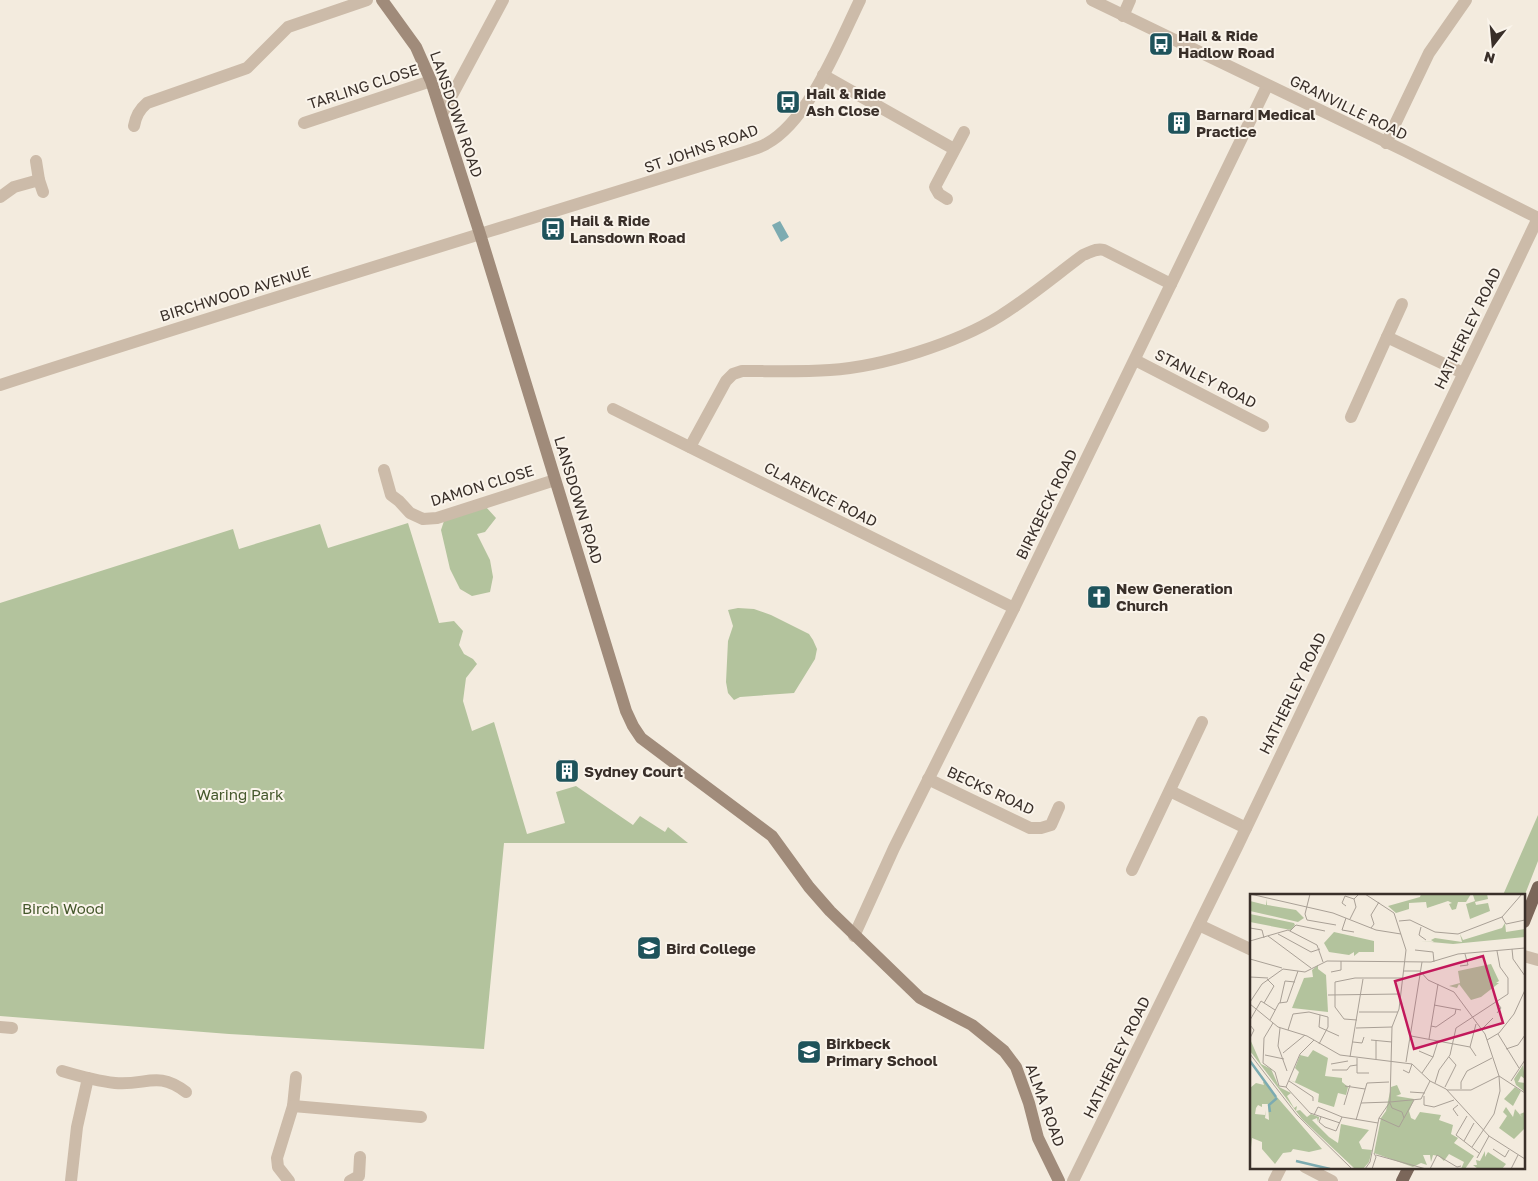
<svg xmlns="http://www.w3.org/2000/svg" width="1538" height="1181" font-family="'Golos Text',sans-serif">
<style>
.green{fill:#b3c39d}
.water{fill:#7cabb1}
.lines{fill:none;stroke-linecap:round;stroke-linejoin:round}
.street{stroke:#ccbba9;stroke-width:12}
.secondary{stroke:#a08b7a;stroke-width:12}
.primary{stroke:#7b675a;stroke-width:12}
.labels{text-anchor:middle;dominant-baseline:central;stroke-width:4;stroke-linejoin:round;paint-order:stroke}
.poi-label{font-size:15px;font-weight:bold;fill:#392f29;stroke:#faf4eb;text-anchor:start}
.street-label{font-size:15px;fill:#392f29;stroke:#faf4eb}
.park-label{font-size:15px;fill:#45582c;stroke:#faf4eb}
.inset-river{fill:none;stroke:#7cabb1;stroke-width:2.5}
.inset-road{fill:none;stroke:#a9a096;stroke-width:1}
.view{fill:#c2185b;fill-opacity:0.15;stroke:#c2185b;stroke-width:2.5}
.inset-edge{fill:none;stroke:#392f29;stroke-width:2.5}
</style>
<rect width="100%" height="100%" fill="#f3ebde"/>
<g class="green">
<polygon points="486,507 496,518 485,532 477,534 490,560 493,577 490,592 472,596 460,589 450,569 441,530 444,521"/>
<polygon points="408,523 439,623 454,621 463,631 459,645 464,654 473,659 477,664 466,678 463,701 472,731 494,722 527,834 565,823 556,792 576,786 633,825 640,816 665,832 668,827 688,843 504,843 484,1049 229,1034 0,1016 0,603 233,529 239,549 320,524 328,548"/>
<polygon points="738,608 754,609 771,615 809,634 813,640 817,649 815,659 794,693 740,697 734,700 728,693 726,682 728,641 733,626 728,610"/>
<polygon points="1538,815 1538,861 1524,897 1524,895 1503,895"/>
</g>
<polygon class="water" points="780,221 789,237 781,242 772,225"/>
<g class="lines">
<g class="street">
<polyline points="1123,16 1130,0"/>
<polyline points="823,75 954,149"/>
<polyline points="442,114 503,0"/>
<polyline points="304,123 431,81"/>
<path d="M134 126C136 116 139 110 147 103L247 68 288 27 367 0"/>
<polyline points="1386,143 1429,53 1466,0"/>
<polyline points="36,161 39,180"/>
<polyline points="0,197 14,187 39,180 43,192"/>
<polyline points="947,199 939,194 935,187 964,132"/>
<polyline points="1387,337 1402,304"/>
<polyline points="1135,360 1263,426"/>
<path d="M0 385C249 304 499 229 748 151 754 149 761 147 766 144 809 121 839 43 860 0"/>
<polyline points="613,409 1014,608"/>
<polyline points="1351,417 1387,337 1463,373"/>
<path d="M690 447 726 381 733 374 742 371C772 371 801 372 830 370 881 367 957 343 1000 316 1029 298 1056 275 1083 255 1091 252 1096 248 1104 250L1171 284"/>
<polyline points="384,470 391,495 399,501 410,513 423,519 437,518 555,480"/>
<polyline points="928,779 1030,828 1041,828 1051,825 1059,807"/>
<polyline points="1170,791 1246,828"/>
<polyline points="1132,870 1202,722"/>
<polyline points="1199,925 1252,950"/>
<polyline points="854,936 894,848 1014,608 1267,86"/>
<polyline points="1524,956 1538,960"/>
<polyline points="0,1027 12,1028"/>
<path d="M62 1071C79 1076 97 1081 115 1083 146 1086 157 1070 186 1092"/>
<polyline points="293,1106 296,1077"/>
<polyline points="1305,1167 1332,1181"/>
<polyline points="71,1181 77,1127 88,1078"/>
<polyline points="289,1181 278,1167 277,1158 293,1106 421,1117"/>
<polyline points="350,1181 359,1176 360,1157"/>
<polyline points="1073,1181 1237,847 1538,218 1405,151 1092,0"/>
<polyline points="1274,1181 1281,1167"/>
</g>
<polyline class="secondary" points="382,0 416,47 431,81 480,234 626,711 633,726 641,738 772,836 809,887 830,911 920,998 972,1025 1004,1051 1016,1067 1029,1103 1038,1138 1059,1181"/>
<g class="primary">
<polyline points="1524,922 1538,887"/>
<polyline points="1402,1181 1409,1167"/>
</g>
</g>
<defs>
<symbol id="bus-square" viewBox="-11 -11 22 22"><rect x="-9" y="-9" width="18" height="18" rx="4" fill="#1e535b" stroke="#faf4eb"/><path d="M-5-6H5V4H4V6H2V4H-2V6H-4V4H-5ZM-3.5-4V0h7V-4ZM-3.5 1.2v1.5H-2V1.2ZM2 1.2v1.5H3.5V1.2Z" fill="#fff"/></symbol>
<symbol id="building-square" viewBox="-11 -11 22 22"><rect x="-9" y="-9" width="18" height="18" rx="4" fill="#1e535b" stroke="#faf4eb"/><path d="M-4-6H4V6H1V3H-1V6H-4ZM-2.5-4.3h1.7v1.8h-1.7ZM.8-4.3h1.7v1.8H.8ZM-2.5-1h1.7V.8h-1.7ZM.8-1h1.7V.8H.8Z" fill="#fff"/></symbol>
<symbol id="church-square" viewBox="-11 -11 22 22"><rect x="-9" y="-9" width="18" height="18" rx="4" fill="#1e535b" stroke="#faf4eb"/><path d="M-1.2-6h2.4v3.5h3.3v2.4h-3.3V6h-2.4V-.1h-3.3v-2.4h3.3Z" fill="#fff"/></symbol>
<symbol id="university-square" viewBox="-11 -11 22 22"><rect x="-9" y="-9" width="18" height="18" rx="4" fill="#1e535b" stroke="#faf4eb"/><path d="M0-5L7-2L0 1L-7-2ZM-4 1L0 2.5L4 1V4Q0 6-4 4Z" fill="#fff"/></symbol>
<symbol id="school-square" viewBox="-11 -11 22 22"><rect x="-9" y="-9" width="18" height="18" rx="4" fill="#1e535b" stroke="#faf4eb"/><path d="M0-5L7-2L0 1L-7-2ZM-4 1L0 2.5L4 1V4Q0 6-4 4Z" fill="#fff"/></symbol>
</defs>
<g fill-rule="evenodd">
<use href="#bus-square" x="1147" y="30" width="28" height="28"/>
<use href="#bus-square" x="774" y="88" width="28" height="28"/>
<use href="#building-square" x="1165" y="109" width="28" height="28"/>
<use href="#bus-square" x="539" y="215" width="28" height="28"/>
<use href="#church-square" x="1085" y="583" width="28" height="28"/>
<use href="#building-square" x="553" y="757" width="28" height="28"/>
<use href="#university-square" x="635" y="934" width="28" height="28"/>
<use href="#school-square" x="795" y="1038" width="28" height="28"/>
</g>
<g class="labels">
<g class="poi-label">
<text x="1178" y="35">Hail &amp; Ride<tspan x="1178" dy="17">Hadlow Road</tspan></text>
<text x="806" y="93">Hail &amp; Ride<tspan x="806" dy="17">Ash Close</tspan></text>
<text x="1196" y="114">Barnard Medical<tspan x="1196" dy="17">Practice</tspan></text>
<text x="570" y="220">Hail &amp; Ride<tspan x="570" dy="17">Lansdown Road</tspan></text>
<text x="1116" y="588">New Generation<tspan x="1116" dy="17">Church</tspan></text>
<text x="584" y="771">Sydney Court</text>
<text x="666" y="948">Bird College</text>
<text x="826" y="1043">Birkbeck<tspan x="826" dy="17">Primary School</tspan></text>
</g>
<g class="street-label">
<text transform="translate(363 86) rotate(-18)">TARLING CLOSE</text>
<text transform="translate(1349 107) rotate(26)">GRANVILLE ROAD</text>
<text transform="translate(457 114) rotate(71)">LANSDOWN ROAD</text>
<text transform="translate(701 148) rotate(-19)">ST JOHNS ROAD</text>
<text transform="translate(235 293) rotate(-17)">BIRCHWOOD AVENUE</text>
<text transform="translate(1467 328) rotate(-64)">HATHERLEY ROAD</text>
<text transform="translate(1206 378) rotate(27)">STANLEY ROAD</text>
<text transform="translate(482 485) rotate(-17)">DAMON CLOSE</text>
<text transform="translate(821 494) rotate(27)">CLARENCE ROAD</text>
<text transform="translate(579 500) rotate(73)">LANSDOWN ROAD</text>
<text transform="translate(1046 504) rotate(-64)">BIRKBECK ROAD</text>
<text transform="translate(1292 693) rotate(-64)">HATHERLEY ROAD</text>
<text transform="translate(991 790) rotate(25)">BECKS ROAD</text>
<text transform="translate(1116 1057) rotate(-64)">HATHERLEY ROAD</text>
<text transform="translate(1046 1105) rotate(70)">ALMA ROAD</text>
</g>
<g class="park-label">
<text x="240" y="794">Waring Park</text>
<text x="63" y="908">Birch Wood</text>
</g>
</g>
<g transform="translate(1250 894)">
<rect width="275" height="275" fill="#f3ebde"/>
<path d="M171 0H221L216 8H208L206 15 202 16 199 10 202 9 198 7 177 14 176 8 159 9V15L146 19 138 12 170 3ZM237 0 238 5 225 8 226 11 238 9 240 17 220 25 216 10 225 7 223 1ZM17 5V11L46 16 54 24 48 28 0 17V7L16 11ZM0 20 44 29 45 31 41 36 0 28ZM255 29 256 38 275 35V43L203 50 170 47 184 48 181 46 185 44 212 48 210 40 213 46 252 34ZM84 38 124 47V58H109L104 62V58L99 61 79 58 74 49ZM241 70 249 87 246 89H249L231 103 221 106 209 90 207 94 199 92 210 89 208 77ZM68 71V75L76 81 78 118 42 114 54 84 63 83 62 76ZM0 145 11 170 21 175 29 193 41 199 37 202 44 214 47 212 46 217 50 216 57 223 61 220 69 223V224L68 228 67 224 62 226 79 243 88 249 91 230 119 236 109 248 112 255 122 256 119 268 113 275 104 274 52 225 0 157ZM63 156 78 164 75 182 92 184V188L98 193 96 201 88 199 84 213 68 208 69 200 40 186 45 188 49 178 45 174 50 161 58 163ZM273 171 275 185 271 182 268 188 275 189V198L266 191 264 185ZM13 188H14L72 255 59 258 43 255 41 258 33 259 25 270 12 255V248L2 244 0 263V194L6 189 14 191ZM12 210H18L19 226 15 224 16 216 15 221 5 220 6 214 8 211 12 213ZM147 191 151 200 146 202 164 205 159 217 161 224 165 226 170 218 191 221 189 226 203 231 201 240 208 244 204 249 224 262 215 275H211L214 268 199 260 194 267 189 262 183 261 181 268 180 261H173L177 271 171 269 163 273 124 259 131 224 136 217 141 193ZM265 193 271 197 263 212 254 205ZM256 213 263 223 265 215 272 223 270 220 275 218V234L264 245 249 234 257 222 253 218ZM235 257V263L238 258 256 270 252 275H228L223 271H227L226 266 230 267Z" fill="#b3c39d" fill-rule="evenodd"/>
<path class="inset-river" d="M0 167 26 203M20 218 19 211 27 204M46 267 80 275"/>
<path class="inset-road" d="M0 0 83 19 126 36 151 40M60 0 55 20 57 26 86 31M115 0 144 19 156 56 149 115 142 133 140 208 129 224 120 268 115 275M96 12 92 9 95 2 104 5M252 23 256 30 275 26M96 24 92 36 104 38M100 25 106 13 104 5 109 0M149 27 160 26 185 38 208 40 252 23 272 0M171 33 169 41 176 46M0 34 12 36 14 44M121 34 124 30 121 21 129 8M40 37 46 31 75 37M28 40 61 58 70 55M18 42 61 74M0 47 38 36 67 51 73 68M262 55 263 65 275 82M165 56 183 58 184 68M0 65 32 74M210 72 218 71 215 60M154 77H170L178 86 204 98 235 140 249 182 250 197 244 220 222 253M81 78 91 76V67M0 83 18 84M78 101 150 100M246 107 251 114 247 119M0 108 12 90 33 75 55 78 77 67 181 68 208 60 275 54M14 109 24 92 17 85M30 109 35 87 45 88M0 110 28 133 57 142 90 161 162 170 180 187 196 195 239 242 275 265M184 111 211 116M109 118H148M70 121 69 133 89 142M0 126 11 107 25 116M20 126 29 109 37 108 48 77M107 126 94 125 85 113V88L105 84H153M23 129 14 144 13 169 25 178 29 192 36 193M226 130 220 153 226 162M0 131 4 136 0 144M181 132 186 133 205 120 206 115M30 134 28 152 37 177M106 134 142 133M38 136 43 120 59 118 78 123V133L69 150M231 136 243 124M248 140 269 174M161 142 220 153M179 145 188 90M121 146 142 148M237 146 249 139 264 120 275 96M103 148 112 149 114 143M256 155 268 151 275 141M169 157 183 163M33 159 55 141M0 160 47 221 102 275M15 161 34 165M100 163 113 85M126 165V146M156 168 172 68M81 170 98 167M107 171V179H119M82 176H97L100 172 107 171V164M153 176 159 179 162 170M172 179 183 163 188 147M39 187 63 203V207M261 187 275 166M185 189 189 176 200 161 206 134 258 100V84L250 73 247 57M95 192 115 195M36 193 60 219 90 229M36 193 50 160 64 146M195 193 206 171 199 163M211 195V188L217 177 242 164M197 196H221L249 182 275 199M160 198 175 199M174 202V211L184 213 204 206M140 208 171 205 180 187M111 209 140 208M140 209 142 214 152 218 154 224M94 211 100 191M208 211 203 215 208 222M64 221 68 213 92 223M217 222 206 241 229 259M71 223 69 228 75 233 86 237 92 223M92 223 128 229M129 224 149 233 164 206M106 226 117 189 139 188M214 247 224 229M243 255 255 263 259 256M126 261 176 275M227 264 239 242M122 275 126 263 124 259M180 275 187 261 207 273 211 272M261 275 268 261"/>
<path class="view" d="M233 62 253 129 164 155 145 87Z"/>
<rect width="275" height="275" class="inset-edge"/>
</g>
<g transform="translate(1493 45) rotate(196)" stroke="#faf4eb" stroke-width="4" paint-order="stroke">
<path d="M0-4L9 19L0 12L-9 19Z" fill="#392f29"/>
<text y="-8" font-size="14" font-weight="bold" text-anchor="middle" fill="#392f29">N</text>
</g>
</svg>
